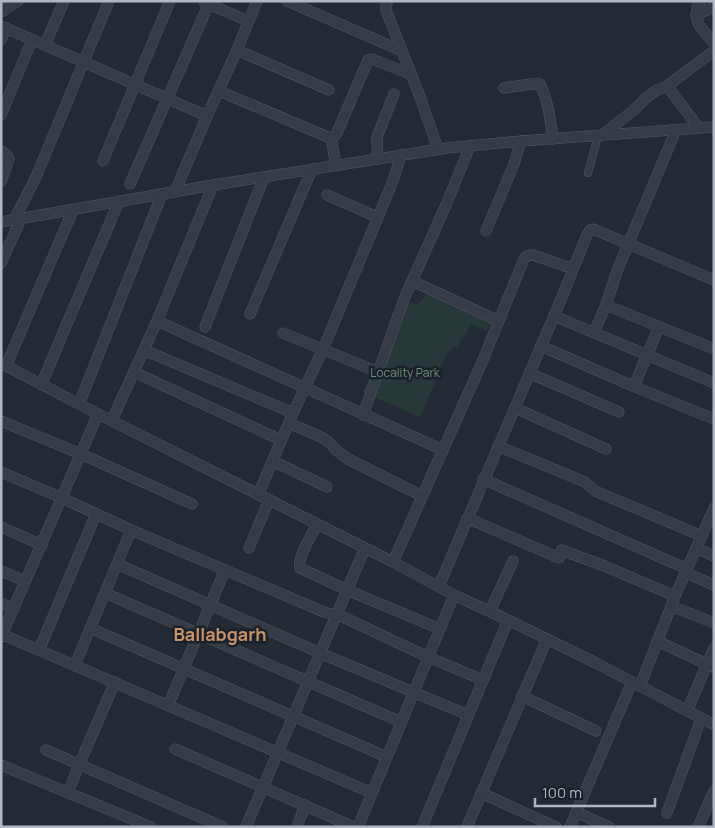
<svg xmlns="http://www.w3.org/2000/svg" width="715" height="828" font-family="Manrope,sans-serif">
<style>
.green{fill:#273839}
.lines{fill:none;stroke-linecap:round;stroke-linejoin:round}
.pedestrian-casing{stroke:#535a64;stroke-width:8}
.minor-casing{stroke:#535a64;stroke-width:11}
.pedestrian{stroke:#363c46;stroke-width:7}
.minor{stroke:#363c46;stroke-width:10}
.labels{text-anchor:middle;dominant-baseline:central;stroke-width:5;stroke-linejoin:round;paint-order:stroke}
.park-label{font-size:12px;fill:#6a9174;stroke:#1b212b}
.district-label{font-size:18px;font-weight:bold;fill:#c89366;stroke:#1b212b}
</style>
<rect width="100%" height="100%" fill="#222a36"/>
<polygon class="green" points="429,291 492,318 487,331 470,324 464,338 462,337 458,348 453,346 450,352 448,351 420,417 363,392 403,299 417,305"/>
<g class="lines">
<defs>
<polyline id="pedestrian" points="588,173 598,136"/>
<g id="minor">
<polyline points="287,1 402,51"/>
<polyline points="388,1 386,6 386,10 420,97 438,149"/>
<path d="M700 1C690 21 702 29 714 43"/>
<polyline points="204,2 248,21"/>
<polyline points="1,12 18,1"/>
<polyline points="696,15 714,7"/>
<polyline points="1,26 207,116"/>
<polyline points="1,40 6,28"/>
<polyline points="45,45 64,1"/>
<polyline points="237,50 329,90"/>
<polyline points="667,86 699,128"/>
<path d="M504 88 531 84H540C549 102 550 120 553 139"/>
<polyline points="219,91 330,138 336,135 368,60 372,59 410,74"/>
<polyline points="1,115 32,40"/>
<polyline points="602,135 634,110 647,97 657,90 667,86 714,51"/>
<polyline points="331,138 336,165"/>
<polyline points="1,151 6,154 9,159 1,182"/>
<polyline points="378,159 377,144 377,137 394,94"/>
<polyline points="103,161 170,1"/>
<polyline points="130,184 210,1"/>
<polyline points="175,192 207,116 237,50 257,1"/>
<polyline points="327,195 377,217"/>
<polyline points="14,220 36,177 109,1"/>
<polyline points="1,222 213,185 447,148 521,141 714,127"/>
<polyline points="486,231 514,164 521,141"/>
<polyline points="1,263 21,219"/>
<polyline points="412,281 499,321"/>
<polyline points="606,305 714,349"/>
<polyline points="250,314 312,169"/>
<polyline points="554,316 714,383"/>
<polyline points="157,321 443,450"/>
<polyline points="205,327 264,177"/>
<polyline points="594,332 606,305 617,271 676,130"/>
<polyline points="283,333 378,372"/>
<polyline points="541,346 635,387 714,419"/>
<polyline points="144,350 293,413"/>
<polyline points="1,363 98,414 393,562 454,595 508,620 596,663 714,725"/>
<polyline points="6,366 73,210"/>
<polyline points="134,372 281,440"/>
<polyline points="529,373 619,412"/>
<polyline points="41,385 119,201"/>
<polyline points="634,386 659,327"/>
<polyline points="79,404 162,194"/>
<polyline points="515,408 606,449"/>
<polyline points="363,415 404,299 446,205 470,146"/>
<polyline points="112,420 157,321 213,185"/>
<polyline points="1,421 81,454 192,504"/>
<polyline points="289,423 321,437 329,442 336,450 348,459 422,496"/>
<polyline points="498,446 585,482 595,491 702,536"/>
<polyline points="273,461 327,487"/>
<polyline points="1,472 62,498 131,530 324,612 343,617 428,657 483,680"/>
<polyline points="483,479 687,569"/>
<polyline points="258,495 293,413 323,349 393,181 401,155"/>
<polyline points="467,518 559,558 562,550 580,557 602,565 675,596"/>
<path d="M317 524C312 535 297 557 300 568L347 590 440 629"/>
<polyline points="1,527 42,545"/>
<polyline points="249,548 269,500"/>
<polyline points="696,548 714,556"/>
<path d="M393 562 483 360 524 259C527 255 529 255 533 255L568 267H574L587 235 590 230 593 229 714 280"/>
<polyline points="117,564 320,653 468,715"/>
<polyline points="1,571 25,581"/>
<polyline points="686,573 714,585"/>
<polyline points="439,586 554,316 571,275 573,267"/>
<polyline points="105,593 401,722"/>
<polyline points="1,603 14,609"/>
<polyline points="671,606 714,623"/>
<polyline points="490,611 513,561"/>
<path d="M90 628C189 672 288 713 387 757"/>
<polyline points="1,634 372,793"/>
<polyline points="1,637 98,414"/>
<polyline points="657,641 713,667"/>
<polyline points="39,650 96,514"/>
<polyline points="75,665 131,530"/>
<polyline points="640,686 675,596 714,508"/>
<polyline points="522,696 596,731"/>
<polyline points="168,706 225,570"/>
<polyline points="687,711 714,648"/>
<polyline points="175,749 354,827"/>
<polyline points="46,750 223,827"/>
<polyline points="1,765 151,827"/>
<polyline points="68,792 79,765 115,682"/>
<polyline points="481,793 556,827"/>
<polyline points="576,812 609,827"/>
<polyline points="667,813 701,719"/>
<polyline points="246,827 365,548"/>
<polyline points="297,827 305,805"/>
<polyline points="358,827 454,595"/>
<polyline points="422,827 508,620"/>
<polyline points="467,827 547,639"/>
<polyline points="570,827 632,682"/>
<polyline points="698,827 714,791"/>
</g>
</defs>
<use href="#pedestrian" class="pedestrian-casing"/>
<use href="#minor" class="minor-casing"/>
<use href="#pedestrian" class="pedestrian"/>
<use href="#minor" class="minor"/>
</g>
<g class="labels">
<g class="park-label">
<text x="405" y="372">Locality Park</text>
</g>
<g class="district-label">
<text x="220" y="634">Ballabgarh</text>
</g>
</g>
<rect width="715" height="828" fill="none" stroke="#b0b7c3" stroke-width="5"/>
<path d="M535 798v8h120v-8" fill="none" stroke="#b0b7c3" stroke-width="2.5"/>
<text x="542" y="798" font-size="15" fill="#b0b7c3" stroke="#1b212b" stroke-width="4" paint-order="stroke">100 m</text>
</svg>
